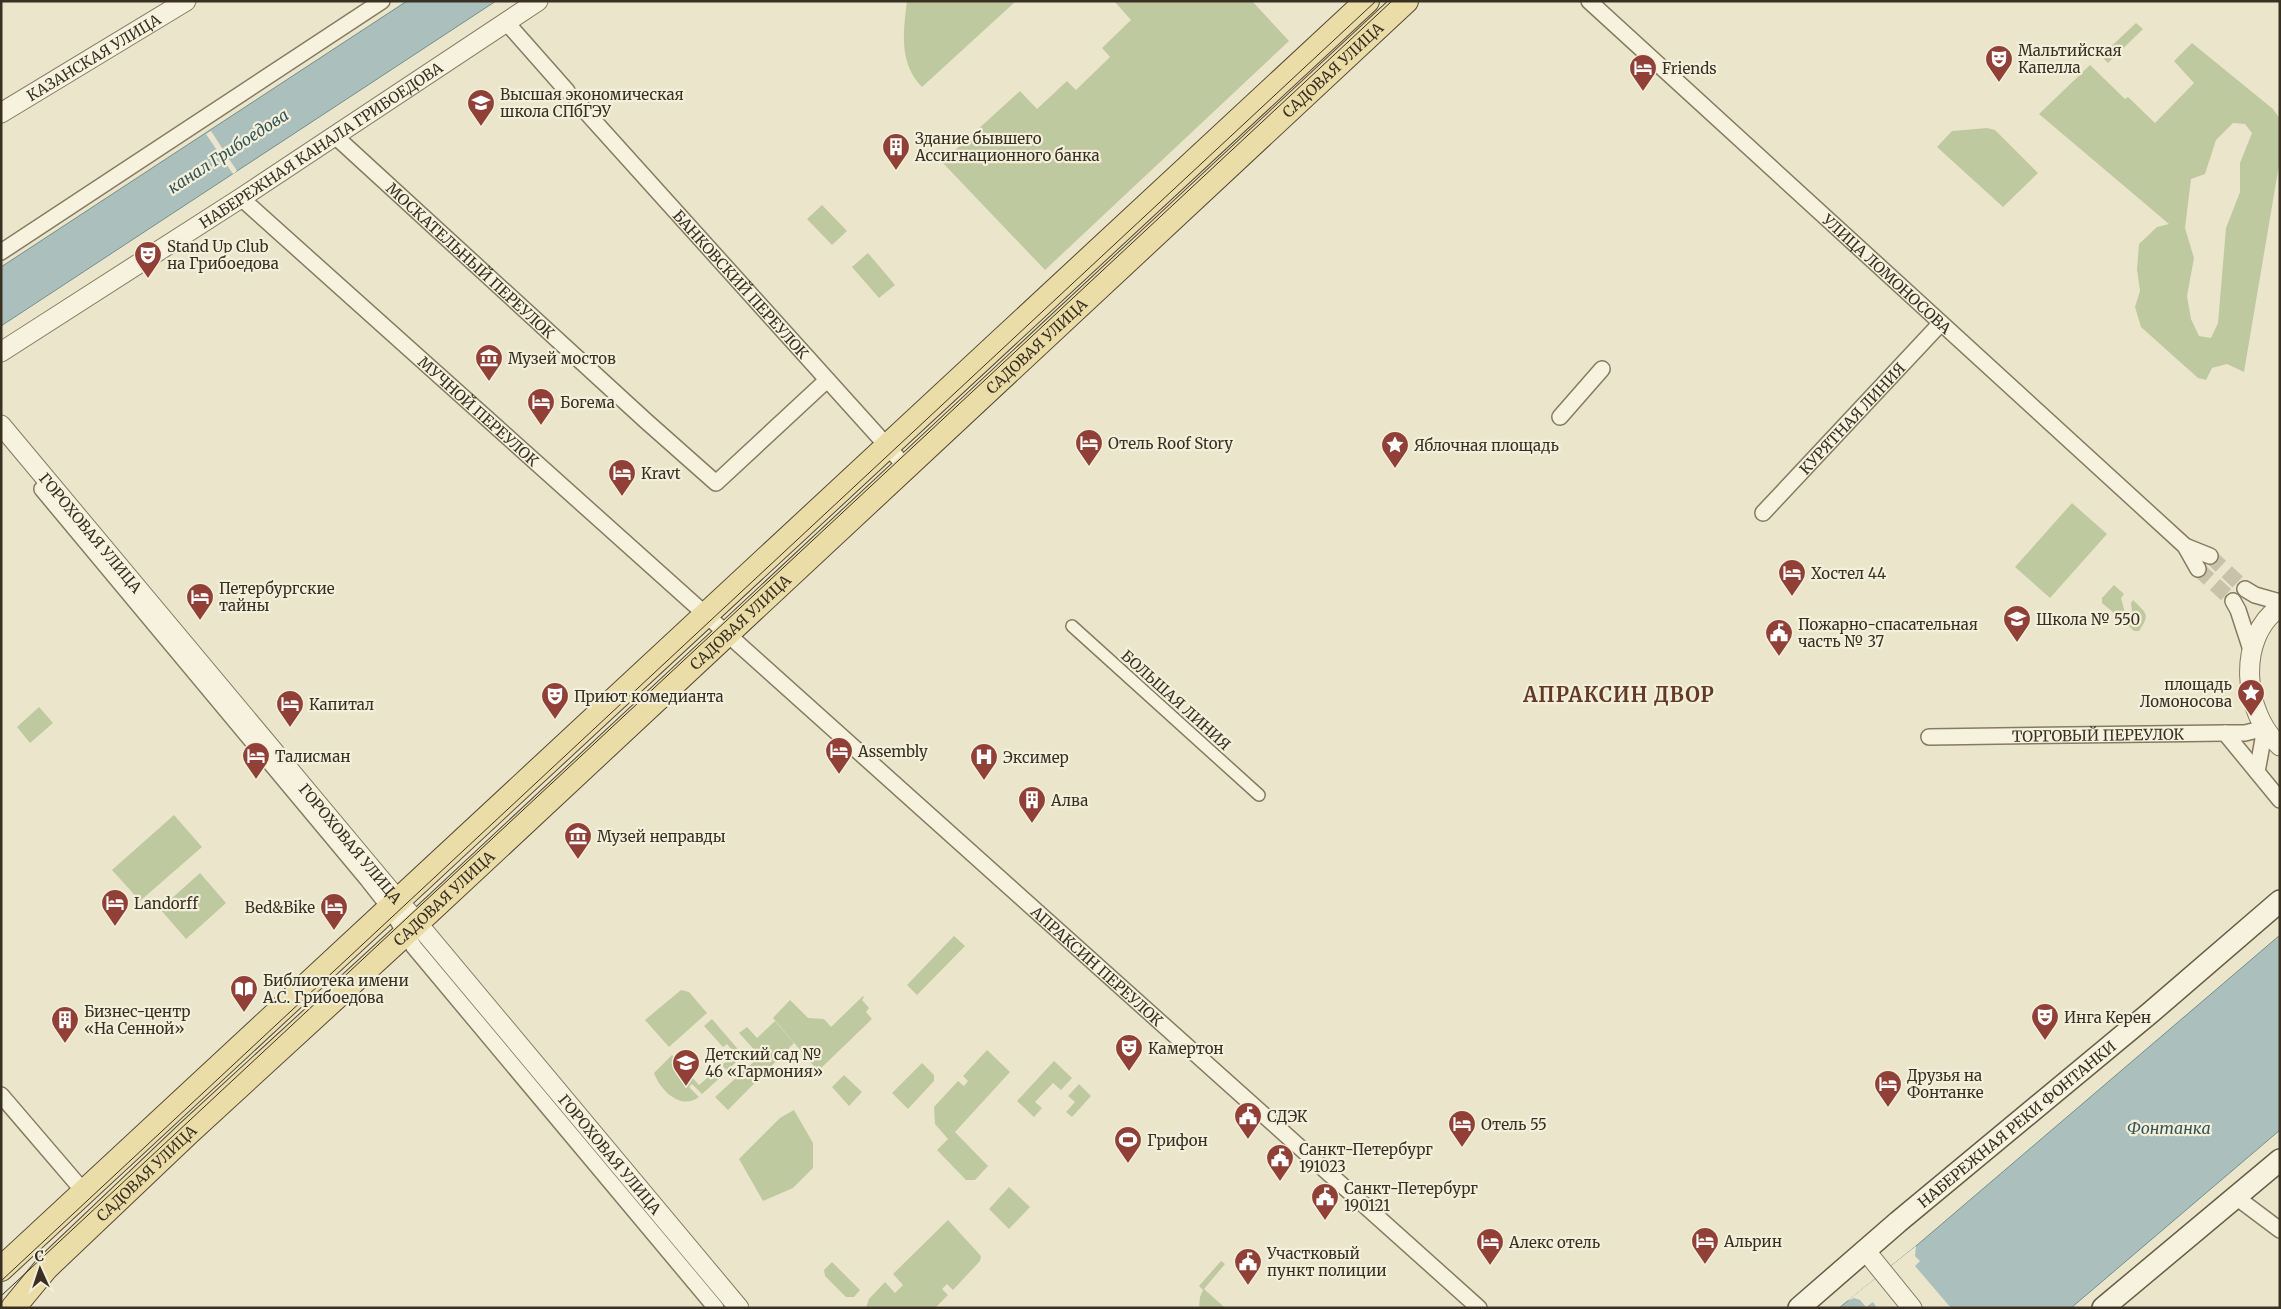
<svg xmlns="http://www.w3.org/2000/svg" width="2281" height="1309" font-family="Merriweather,serif">
<style>
.green{fill:#bfc9a0;fill-rule:evenodd}
.water{fill:#abc0bd;stroke:#728e8b}
.pier{fill:#ebe6cb}
.lines{fill:none;stroke-linecap:round;stroke-linejoin:round}
.minor-tunnel{stroke:#c7c2a9;stroke-width:15;stroke-dasharray:15 8;stroke-linecap:butt}
.pedestrian-casing{stroke:#877a61;stroke-width:14}
.minor-casing{stroke:#877a61;stroke-width:18}
.tertiary-casing{stroke:#877a61;stroke-width:21}
.secondary-casing{stroke:#695b44;stroke-width:24}
.primary-casing{stroke:#554834;stroke-width:26}
.pedestrian{stroke:#f6f2de;stroke-width:11}
.minor{stroke:#f6f2de;stroke-width:15}
.tertiary{stroke:#f6f2de;stroke-width:19}
.secondary{stroke:#f6f2de;stroke-width:21}
.primary{stroke:#eadda8;stroke-width:24}
.tram{stroke:#393023;stroke-width:1}
.labels{text-anchor:middle;dominant-baseline:central;stroke-width:4.5;stroke-linejoin:round;paint-order:stroke}
.poi-label{font-size:15px;fill:#393023;stroke:#f3efda;text-anchor:start}
.street-label{font-size:15px;fill:#393023;stroke:#f3efda}
.water-label{font-size:16px;font-style:italic;fill:#335557;stroke:#f3efda}
.district-label{font-size:20px;font-weight:bold;letter-spacing:1px;fill:#623a26;stroke:#f3efda}
</style>
<rect width="100%" height="100%" fill="#ebe6cb"/>
<g class="green">
<path d="M907 1H1016L922 87C899 63 903 33 907 1Z"/>
<polygon points="1114,1 1252,1 1289,41 1045,270 942,162 1020,91 1037,109 1067,81 1076,90 1110,57 1102,48 1131,20"/>
<polygon points="2136,23 2143,29 2108,63 2101,56"/>
<path d="M2192 43 2273 109 2280 119V159L2244 372 2227 364 2212 368 2206 380 2198 378 2141 327 2135 307 2140 291 2137 270 2139 244 2157 227 2169 224 2039 114 2090 65 2125 99 2128 97 2155 123 2194 83 2174 61ZM2233 123 2245 124 2252 133 2240 163V192L2226 228 2218 323 2211 338 2199 336 2191 319 2187 296 2194 258 2185 228 2191 179 2205 174 2216 140Z"/>
<polygon points="1987,128 1995,130 2038,173 2003,207 1937,147 1952,131"/>
<polygon points="822,205 847,231 832,245 807,219"/>
<polygon points="868,253 895,285 879,298 852,267"/>
<polygon points="2072,503 2107,534 2050,598 2015,567"/>
<polygon points="2114,585 2124,594 2121,598 2125,613 2120,618 2102,603 2102,598"/>
<path d="M2133 600C2146 613 2151 614 2139 631H2134L2128 625 2133 619 2131 603Z"/>
<polygon points="39,707 53,723 30,743 17,727"/>
<polygon points="174,815 202,847 140,901 112,870"/>
<polygon points="200,873 226,903 186,939 160,909"/>
<polygon points="954,936 965,946 917,995 907,985"/>
<polygon points="681,990 689,992 707,1013 669,1047 645,1020"/>
<polygon points="863,996 864,997 862,1000 869,1008 866,1012 872,1019 818,1071 773,1018 790,1000 808,1018 824,1019 831,1027"/>
<polygon points="712,1019 743,1055 727,1071 722,1065 735,1054 727,1044 723,1047 704,1026"/>
<polygon points="775,1021 794,1043 728,1110 715,1097 760,1056 739,1033 747,1027 757,1038"/>
<polygon points="987,1050 1010,1072 955,1132 988,1166 975,1180 966,1180 937,1150 948,1139 935,1124 934,1107 958,1081 964,1086 968,1081 963,1076"/>
<path d="M672 1055 699 1085 718 1069 723 1075 702 1094 692 1084 689 1087 699 1097C681 1111 660 1090 654 1073Z"/>
<polygon points="1054,1061 1072,1078 1061,1090 1053,1083 1035,1102 1042,1108 1034,1117 1017,1101"/>
<polygon points="922,1063 934,1075 934,1081 908,1109 892,1093"/>
<polygon points="844,1075 862,1092 849,1106 832,1087"/>
<polygon points="1079,1084 1091,1096 1072,1117 1066,1112 1075,1102 1068,1096"/>
<polygon points="794,1110 813,1143 813,1168 793,1188 763,1201 739,1159 780,1118"/>
<polygon points="1009,1187 1030,1207 1009,1229 989,1209"/>
<polygon points="948,1220 981,1256 980,1261 953,1290 947,1284 942,1289 948,1295 935,1308 866,1308 869,1299 885,1282 895,1293 903,1285 893,1274"/>
<polygon points="1221,1261 1225,1264 1204,1289 1224,1307 1199,1308 1200,1297 1203,1290 1199,1286"/>
<polygon points="832,1262 860,1290 854,1297 846,1297 825,1276 824,1270"/>
</g>
<g class="water">
<polygon points="407,1 496,1 1,326 1,267"/>
<polygon points="2280,935 2280,1130 2071,1308 1839,1308 1916,1246"/>
</g>
<g class="pier">
<polygon points="211,131 237,171 233,174 206,134"/>
<polygon points="1916,1246 1915,1256 1920,1261 1915,1266 1951,1308 1877,1308 1873,1302 1866,1307 1860,1300 1854,1298 1847,1301"/>
</g>
<g class="lines">
<g class="minor-tunnel">
<polyline points="2210,556 2245,589"/>
<polyline points="2198,569 2233,601"/>
</g>
<defs>
<polyline id="pedestrian" points="1072,626 1259,795"/>
<g id="minor">
<path id="s1" d="M1589 1 2185 546 2198 569"/>
<polyline points="506,22 567,91"/>
<path id="s2" d="M577 102 906 467"/>
<path id="s3" d="M335 136 646 421 716 483 827 380"/>
<path id="s4" d="M241 198 1479 1308"/>
<polyline points="1,252 382,1"/>
<polyline points="1560,417 1602,369"/>
<polyline points="42,489 368,880 390,908 414,947 716,1308"/>
<path id="s5" d="M1763 513 1941 323"/>
<polyline points="2185,546 2210,556"/>
<polyline points="2245,589 2255,595 2280,602"/>
<polyline points="2233,601 2238,610 2252,653"/>
<polyline points="2225,733 2280,800"/>
<path id="s6" d="M1929 737 2225 733H2245L2265 728 2257 772"/>
<polyline points="1,1095 85,1193"/>
<polyline points="2236,1197 2280,1230"/>
</g>
<g id="tertiary">
<path id="s7" d="M1 113 186 1"/>
<path id="s8" d="M1 352 241 198 538 1"/>
<path id="s9" d="M1 425 739 1308"/>
<path d="M2280 607C2236 637 2243 714 2280 746"/>
<polyline points="1865,1250 1912,1308"/>
</g>
<g id="secondary">
<path id="s10" d="M1799 1308 1898 1222 2150 1013 2280 901"/>
<polyline points="2103,1308 2280,1160"/>
</g>
<g id="primary">
<polyline points="1,1269 1367,1"/>
<path id="s11" d="M13 1308 46 1268 188 1133 418 922 1406 1"/>
</g>
</defs>
<use href="#pedestrian" class="pedestrian-casing"/>
<use href="#minor" class="minor-casing"/>
<use href="#tertiary" class="tertiary-casing"/>
<use href="#secondary" class="secondary-casing"/>
<use href="#primary" class="primary-casing"/>
<use href="#pedestrian" class="pedestrian"/>
<use href="#minor" class="minor"/>
<use href="#tertiary" class="tertiary"/>
<use href="#secondary" class="secondary"/>
<use href="#primary" class="primary"/>
<g class="tram">
<polyline points="1,1281 1376,1"/>
<polyline points="1,1296 1392,1"/>
</g>
</g>
<defs>
<symbol id="theatre-pin" viewBox="-11 -11 22 30"><path d="M0 17L-7.5 6A9.5 9.5 0 1 1 7.5 6Z" fill="#904036" stroke="#f3efda"/><path d="M-5-5.5Q0-4 5-5.5V0Q5 5 0 6Q-5 5-5 0ZM-3.3-2.5H-1v1.5H-3.3ZM1-2.5H3.3v1.5H1ZM-2.8 1Q0 5.5 2.8 1Z" fill="#fff"/></symbol>
<symbol id="hotel-pin" viewBox="-11 -11 22 30"><path d="M0 17L-7.5 6A9.5 9.5 0 1 1 7.5 6Z" fill="#904036" stroke="#f3efda"/><path d="M-6-4.5h1.5V1H6V5H4.5V3h-9V5H-6ZM-4 0a1.8 1.8 0 1 1 3.6 0ZM.5 0V-2.5h3Q6-2.5 6 0Z" fill="#fff"/></symbol>
<symbol id="university-pin" viewBox="-11 -11 22 30"><path d="M0 17L-7.5 6A9.5 9.5 0 1 1 7.5 6Z" fill="#904036" stroke="#f3efda"/><path d="M0-5L7-2L0 1L-7-2ZM-4 1L0 2.5L4 1V4Q0 6-4 4Z" fill="#fff"/></symbol>
<symbol id="building-pin" viewBox="-11 -11 22 30"><path d="M0 17L-7.5 6A9.5 9.5 0 1 1 7.5 6Z" fill="#904036" stroke="#f3efda"/><path d="M-4-6H4V6H1V3H-1V6H-4ZM-2.5-4.3h1.7v1.8h-1.7ZM.8-4.3h1.7v1.8H.8ZM-2.5-1h1.7V.8h-1.7ZM.8-1h1.7V.8H.8Z" fill="#fff"/></symbol>
<symbol id="museum-pin" viewBox="-11 -11 22 30"><path d="M0 17L-7.5 6A9.5 9.5 0 1 1 7.5 6Z" fill="#904036" stroke="#f3efda"/><path d="M0-6L6-3V-2H-6V-3ZM-5-1h2V3h-2ZM-1-1h2V3h-2ZM3-1h2V3H3ZM-6 4H6V6H-6Z" fill="#fff"/></symbol>
<symbol id="sight-pin" viewBox="-11 -11 22 30"><path d="M0 17L-7.5 6A9.5 9.5 0 1 1 7.5 6Z" fill="#904036" stroke="#f3efda"/><path d="M0-6L1.8-2.2L6-1.7L2.9 1.2L3.7 5.4L0 3.3L-3.7 5.4L-2.9 1.2L-6-1.7L-1.8-2.2Z" fill="#fff"/></symbol>
<symbol id="school-pin" viewBox="-11 -11 22 30"><path d="M0 17L-7.5 6A9.5 9.5 0 1 1 7.5 6Z" fill="#904036" stroke="#f3efda"/><path d="M0-5L7-2L0 1L-7-2ZM-4 1L0 2.5L4 1V4Q0 6-4 4Z" fill="#fff"/></symbol>
<symbol id="civic-pin" viewBox="-11 -11 22 30"><path d="M0 17L-7.5 6A9.5 9.5 0 1 1 7.5 6Z" fill="#904036" stroke="#f3efda"/><path d="M-.6-6.5H3V-4.5H.6V-3L4-1V1h2V6H-6V1h2V-1L-.6-3ZM-1.2 2.5V6h2.4V2.5Z" fill="#fff"/></symbol>
<symbol id="hospital-pin" viewBox="-11 -11 22 30"><path d="M0 17L-7.5 6A9.5 9.5 0 1 1 7.5 6Z" fill="#904036" stroke="#f3efda"/><path d="M-5-5h3v3.5h4V-5h3V5h-3V1.5h-4V5h-3Z" fill="#fff"/></symbol>
<symbol id="library-pin" viewBox="-11 -11 22 30"><path d="M0 17L-7.5 6A9.5 9.5 0 1 1 7.5 6Z" fill="#904036" stroke="#f3efda"/><path d="M-6-4Q-3-5.5-.7-3.5V5Q-3 3-6 4ZM6-4Q3-5.5 .7-3.5V5Q3 3 6 4Z" fill="#fff"/></symbol>
<symbol id="stadium-pin" viewBox="-11 -11 22 30"><path d="M0 17L-7.5 6A9.5 9.5 0 1 1 7.5 6Z" fill="#904036" stroke="#f3efda"/><path d="M0-5a6.5 5 0 1 0 0 10a6.5 5 0 1 0 0-10ZM-3.5-1.8h7v3.6h-7Z" fill="#fff"/></symbol>
</defs>
<g fill-rule="evenodd">
<use href="#theatre-pin" x="1983" y="43" width="32" height="43"/>
<use href="#hotel-pin" x="1627" y="52" width="32" height="43"/>
<use href="#university-pin" x="465" y="87" width="32" height="43"/>
<use href="#building-pin" x="880" y="131" width="32" height="43"/>
<use href="#theatre-pin" x="132" y="239" width="32" height="43"/>
<use href="#museum-pin" x="473" y="342" width="32" height="43"/>
<use href="#hotel-pin" x="525" y="386" width="32" height="43"/>
<use href="#hotel-pin" x="1073" y="427" width="32" height="43"/>
<use href="#sight-pin" x="1379" y="429" width="32" height="43"/>
<use href="#hotel-pin" x="606" y="457" width="32" height="43"/>
<use href="#hotel-pin" x="1776" y="557" width="32" height="43"/>
<use href="#hotel-pin" x="184" y="581" width="32" height="43"/>
<use href="#school-pin" x="2001" y="603" width="32" height="43"/>
<use href="#civic-pin" x="1763" y="617" width="32" height="43"/>
<use href="#sight-pin" x="2235" y="677" width="32" height="43"/>
<use href="#theatre-pin" x="539" y="680" width="32" height="43"/>
<use href="#hotel-pin" x="274" y="688" width="32" height="43"/>
<use href="#hotel-pin" x="823" y="735" width="32" height="43"/>
<use href="#hotel-pin" x="240" y="740" width="32" height="43"/>
<use href="#hospital-pin" x="968" y="741" width="32" height="43"/>
<use href="#building-pin" x="1016" y="784" width="32" height="43"/>
<use href="#museum-pin" x="562" y="820" width="32" height="43"/>
<use href="#hotel-pin" x="99" y="887" width="32" height="43"/>
<use href="#hotel-pin" x="318" y="891" width="32" height="43"/>
<use href="#library-pin" x="228" y="973" width="32" height="43"/>
<use href="#theatre-pin" x="2029" y="1001" width="32" height="43"/>
<use href="#building-pin" x="49" y="1004" width="32" height="43"/>
<use href="#theatre-pin" x="1113" y="1032" width="32" height="43"/>
<use href="#school-pin" x="670" y="1047" width="32" height="43"/>
<use href="#hotel-pin" x="1872" y="1068" width="32" height="43"/>
<use href="#civic-pin" x="1232" y="1100" width="32" height="43"/>
<use href="#hotel-pin" x="1446" y="1108" width="32" height="43"/>
<use href="#stadium-pin" x="1112" y="1124" width="32" height="43"/>
<use href="#civic-pin" x="1264" y="1142" width="32" height="43"/>
<use href="#civic-pin" x="1309" y="1181" width="32" height="43"/>
<use href="#hotel-pin" x="1689" y="1225" width="32" height="43"/>
<use href="#hotel-pin" x="1474" y="1226" width="32" height="43"/>
<use href="#civic-pin" x="1232" y="1246" width="32" height="43"/>
</g>
<g class="labels">
<g class="poi-label">
<text x="2018" y="50">Мальтийская<tspan x="2018" dy="17">Капелла</tspan></text>
<text x="1662" y="68">Friends</text>
<text x="500" y="94">Высшая экономическая<tspan x="500" dy="17">школа СПбГЭУ</tspan></text>
<text x="915" y="138">Здание бывшего<tspan x="915" dy="17">Ассигнационного банка</tspan></text>
<text x="167" y="246">Stand Up Club<tspan x="167" dy="17">на Грибоедова</tspan></text>
<text x="508" y="358">Музей мостов</text>
<text x="560" y="402">Богема</text>
<text x="1108" y="443">Отель Roof Story</text>
<text x="1414" y="445">Яблочная площадь</text>
<text x="641" y="473">Kravt</text>
<text x="1811" y="573">Хостел 44</text>
<text x="219" y="588">Петербургские<tspan x="219" dy="17">тайны</tspan></text>
<text x="2036" y="619">Школа № 550</text>
<text x="1798" y="624">Пожарно-спасательная<tspan x="1798" dy="17">часть № 37</tspan></text>
<text x="2232" y="684" text-anchor="end">площадь<tspan x="2232" dy="17">Ломоносова</tspan></text>
<text x="574" y="696">Приют комедианта</text>
<text x="309" y="704">Капитал</text>
<text x="858" y="751">Assembly</text>
<text x="275" y="756">Талисман</text>
<text x="1003" y="757">Эксимер</text>
<text x="1051" y="800">Алва</text>
<text x="597" y="836">Музей неправды</text>
<text x="134" y="903">Landorff</text>
<text x="315" y="907" text-anchor="end">Bed&amp;Bike</text>
<text x="263" y="980">Библиотека имени<tspan x="263" dy="17">А.С. Грибоедова</tspan></text>
<text x="84" y="1011">Бизнес-центр<tspan x="84" dy="17">«На Сенной»</tspan></text>
<text x="2064" y="1017">Инга Керен</text>
<text x="1148" y="1048">Камертон</text>
<text x="705" y="1054">Детский сад №<tspan x="705" dy="17">46 «Гармония»</tspan></text>
<text x="1907" y="1075">Друзья на<tspan x="1907" dy="17">Фонтанке</tspan></text>
<text x="1267" y="1116">СДЭК</text>
<text x="1481" y="1124">Отель 55</text>
<text x="1147" y="1140">Грифон</text>
<text x="1299" y="1149">Санкт-Петербург<tspan x="1299" dy="17">191023</tspan></text>
<text x="1344" y="1188">Санкт-Петербург<tspan x="1344" dy="17">190121</tspan></text>
<text x="1724" y="1241">Альрин</text>
<text x="1509" y="1242">Алекс отель</text>
<text x="1267" y="1253">Участковый<tspan x="1267" dy="17">пункт полиции</tspan></text>
</g>
<g class="street-label">
<text stroke="none"><textPath href="#s7" startOffset="108">КАЗАНСКАЯ УЛИЦА</textPath></text>
<text stroke="none"><textPath href="#s11" startOffset="1810">САДОВАЯ УЛИЦА</textPath></text>
<text stroke="none"><textPath href="#s8" startOffset="381">НАБЕРЕЖНАЯ КАНАЛА ГРИБОЕДОВА</textPath></text>
<text stroke="none"><textPath href="#s3" startOffset="184">МОСКАТЕЛЬНЫЙ ПЕРЕУЛОК</textPath></text>
<text stroke="none"><textPath href="#s1" startOffset="404">УЛИЦА ЛОМОНОСОВА</textPath></text>
<text stroke="none"><textPath href="#s2" startOffset="245">БАНКОВСКИЙ ПЕРЕУЛОК</textPath></text>
<text stroke="none"><textPath href="#s11" startOffset="1405">САДОВАЯ УЛИЦА</textPath></text>
<text stroke="none"><textPath href="#s4" startOffset="319">МУЧНОЙ ПЕРЕУЛОК</textPath></text>
<text stroke="none"><textPath href="#s5" startOffset="130">КУРЯТНАЯ ЛИНИЯ</textPath></text>
<text stroke="none"><textPath href="#s9" startOffset="140">ГОРОХОВАЯ УЛИЦА</textPath></text>
<text stroke="none"><textPath href="#s11" startOffset="1000">САДОВАЯ УЛИЦА</textPath></text>
<text transform="translate(1176 700) rotate(42)">БОЛЬШАЯ ЛИНИЯ</text>
<text stroke="none"><textPath href="#s6" startOffset="169">ТОРГОВЫЙ ПЕРЕУЛОК</textPath></text>
<text stroke="none"><textPath href="#s9" startOffset="545">ГОРОХОВАЯ УЛИЦА</textPath></text>
<text stroke="none"><textPath href="#s11" startOffset="595">САДОВАЯ УЛИЦА</textPath></text>
<text stroke="none"><textPath href="#s4" startOffset="1150">АПРАКСИН ПЕРЕУЛОК</textPath></text>
<text stroke="none"><textPath href="#s10" startOffset="285">НАБЕРЕЖНАЯ РЕКИ ФОНТАНКИ</textPath></text>
<text stroke="none"><textPath href="#s9" startOffset="950">ГОРОХОВАЯ УЛИЦА</textPath></text>
<text stroke="none"><textPath href="#s11" startOffset="190">САДОВАЯ УЛИЦА</textPath></text>
</g>
<g class="water-label">
<text transform="translate(228 151) rotate(-33)">канал Грибоедова</text>
<text x="2169" y="1128">Фонтанка</text>
</g>
<g class="district-label">
<text x="1619" y="694">АПРАКСИН ДВОР</text>
</g>
</g>
<rect width="2281" height="1309" fill="none" stroke="#393023" stroke-width="5"/>
<g transform="translate(40 1269) rotate(357)" stroke="#f3efda" stroke-width="4" paint-order="stroke">
<path d="M0-4L9 19L0 12L-9 19Z" fill="#393023"/>
<text y="-8" font-size="14" font-weight="bold" text-anchor="middle" fill="#393023">С</text>
</g>
</svg>
